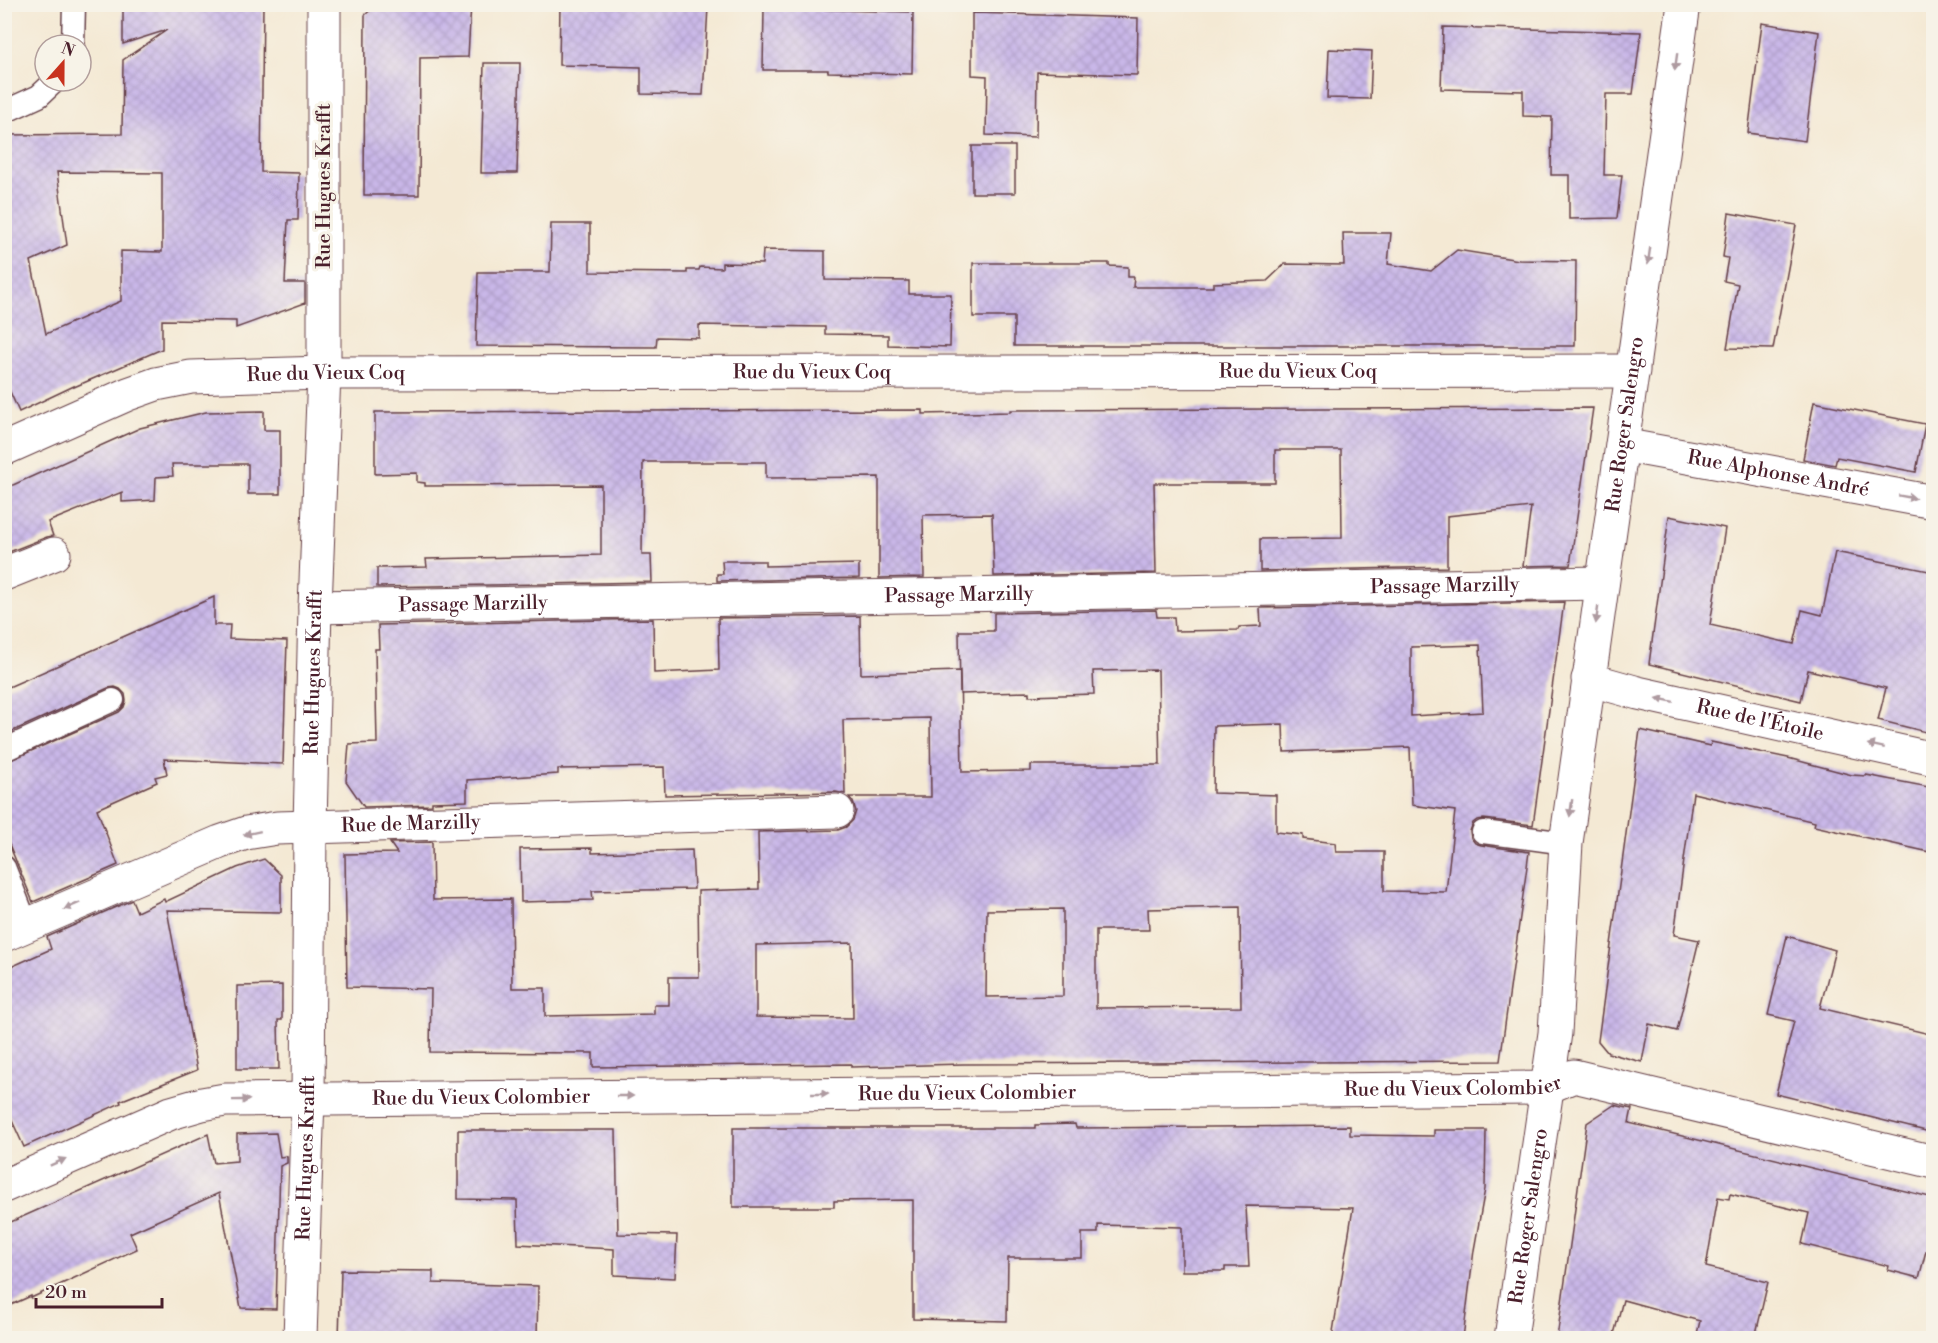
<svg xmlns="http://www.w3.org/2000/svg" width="1938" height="1343" font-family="'Libre Bodoni',serif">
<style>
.building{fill:url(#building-cross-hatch);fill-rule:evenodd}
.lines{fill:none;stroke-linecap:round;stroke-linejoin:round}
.service-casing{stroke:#643d44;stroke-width:25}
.minor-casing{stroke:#643d44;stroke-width:35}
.service{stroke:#fff;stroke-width:22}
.minor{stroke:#fff;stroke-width:33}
.oneway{fill:#ae9aa0}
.labels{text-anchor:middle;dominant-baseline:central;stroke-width:6;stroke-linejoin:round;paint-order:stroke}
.street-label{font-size:20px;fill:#4a1f2b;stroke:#f7f3e8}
</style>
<defs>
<pattern id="building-cross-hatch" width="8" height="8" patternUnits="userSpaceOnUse" patternTransform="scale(1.5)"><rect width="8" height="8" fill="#c9b7e8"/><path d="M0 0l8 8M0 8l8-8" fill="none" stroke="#ae9dc7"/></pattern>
</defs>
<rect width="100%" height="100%" fill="#f7f3e8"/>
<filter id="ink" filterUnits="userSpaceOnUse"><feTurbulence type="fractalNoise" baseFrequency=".0167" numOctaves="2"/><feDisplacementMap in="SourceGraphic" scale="12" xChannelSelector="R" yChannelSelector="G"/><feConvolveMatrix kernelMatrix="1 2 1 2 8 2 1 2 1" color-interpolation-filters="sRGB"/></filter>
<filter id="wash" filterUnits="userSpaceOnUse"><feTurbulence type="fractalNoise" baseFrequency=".008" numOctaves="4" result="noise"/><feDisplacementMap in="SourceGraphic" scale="24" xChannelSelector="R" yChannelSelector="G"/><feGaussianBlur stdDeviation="1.35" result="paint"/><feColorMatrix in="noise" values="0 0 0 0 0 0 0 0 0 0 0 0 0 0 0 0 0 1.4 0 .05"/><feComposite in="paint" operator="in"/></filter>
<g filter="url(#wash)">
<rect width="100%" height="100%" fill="#f4e9d4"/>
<g id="blocks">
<g class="building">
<path d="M123 4H263L261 172 299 173 298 220H288L285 283H305V303L236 328V321L162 320V349L74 387V386L19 412 4 378V135L122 134 123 60 167 30 123 44ZM57 172 162 173V252L121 251V301L46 334 31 261 67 245Z"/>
<polygon points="377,4 471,4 468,57 420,58 419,195 364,195 365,15"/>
<polygon points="560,4 708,7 703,95 641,94 641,67 559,65"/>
<polygon points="764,8 913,12 912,74 828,72 828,70 763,70"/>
<polygon points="972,13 1138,18 1137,75 1037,72 1036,137 986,135 987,76 972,75"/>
<polygon points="1762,23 1819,32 1805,141 1748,133"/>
<polygon points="1443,27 1641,32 1633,94 1606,94 1604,175 1622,175 1617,218 1569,219 1569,175 1551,175 1552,117 1523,116 1523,91 1441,89"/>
<polygon points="1329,49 1372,51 1370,99 1327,98"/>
<polygon points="484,63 520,63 517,173 481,173"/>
<rect x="972" y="146" width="43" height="47"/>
<polygon points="1729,213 1796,225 1773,349 1727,348 1738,284 1724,281 1728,258 1723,257"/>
<polygon points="551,224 590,224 590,272 687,273 687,270 699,270 700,267 722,268 722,263 762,264 763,250 825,251 825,280 909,281 909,294 951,294 950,347 888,345 888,335 825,334 825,327 699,325 699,338 657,337 656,347 476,346 478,272 550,272"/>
<polygon points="1343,233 1391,233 1388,264 1431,271 1457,250 1519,260 1576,261 1575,346 1014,346 1014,317 973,317 973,263 1109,263 1109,266 1128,267 1128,277 1134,277 1133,287 1213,287 1213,283 1267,281 1285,264 1344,265"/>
<polygon points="1814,402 1925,424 1916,472 1837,457 1835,465 1803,459"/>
<polygon points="1593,408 1570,565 1523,566 1531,507 1447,516 1447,567 1260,571 1260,539 1342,538 1341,450 1275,450 1275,483 1154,483 1156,573 994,576 992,514 923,515 924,577 879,578 879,477 766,478 766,462 643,462 642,555 651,555 652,582 377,587 377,568 427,567 426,559 601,555 601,485 425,486 425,483 417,482 417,473 375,474 375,412 923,410 923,414 1010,412 1010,410"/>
<polygon points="264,411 264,430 280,430 280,494 248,494 248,464 172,464 173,476 156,477 155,500 122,502 122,492 48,522 53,536 47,537 4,554 4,489 140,428 206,412"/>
<polygon points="1669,516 1725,528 1710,625 1794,644 1802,610 1822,615 1835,552 1934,572 1934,734 1878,720 1886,688 1808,670 1801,701 1649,664"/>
<polygon points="722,561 765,561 765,566 859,564 859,578 717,581 717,574 723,574"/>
<polygon points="214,597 214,625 230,625 229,639 287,641 283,764 164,759 167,774 155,777 157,782 97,809 118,865 33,902 4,832 4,763 119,712 124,707 126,701 125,694 120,689 115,687 108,688 4,735 4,689"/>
<path d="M1564 602 1533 825 1484 819 1477 820 1473 823 1470 831 1471 838 1475 843 1481 845 1529 852 1500 1061 963 1064 851 1067V1064L593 1067V1053L430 1052 431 989 347 987 345 854 397 853 390 843 432 842 433 900 511 899 512 988H545V1016L654 1014V1005H669V977H699L698 891 759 889 758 832 838 830 846 827 853 820 856 811 853 802 849 797H931L930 718 843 720 845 794 836 792 665 795 664 767 558 769V774L467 780V801L432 802V805L364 807 346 781 349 744 377 743 375 649H379L378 625 653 619 654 673 719 670 718 618 860 616 861 674 960 671 962 772 1031 771V765H1160L1158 670 1093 671 1094 694 1029 696V692L960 694 959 631H994V613L1156 610 1157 617H1174L1175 631 1238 630 1239 627 1261 626 1260 608ZM1480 645 1483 712 1411 716V647ZM1283 724 1284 752 1410 747 1412 805 1455 811 1446 892 1384 891V852H1336L1335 843 1303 839V835L1276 832V795L1213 793 1214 726ZM1240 907 1241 1007 1096 1008V930H1149L1148 909ZM1063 909V996L986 997 987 910ZM852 943 853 1018 756 1017V945Z"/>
<polygon points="1640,730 1710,746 1711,742 1788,758 1852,775 1866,776 1866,775 1934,788 1934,853 1814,826 1815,822 1693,793 1674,935 1699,940 1677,1031 1649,1024 1642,1062 1608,1053 1598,1041"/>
<polygon points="592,848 592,853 692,850 694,889 592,891 593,900 521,902 520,849"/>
<polygon points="264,859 281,875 281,912 167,910 197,1070 120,1101 121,1103 24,1147 4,1103 4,970 51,949 47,937 132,900 137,912 164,899 165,902 237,868"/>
<polygon points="1787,936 1835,950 1820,1008 1934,1035 1934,1133 1776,1094 1794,1021 1768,1015"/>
<polygon points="282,985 282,1020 278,1020 279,1069 237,1069 237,986"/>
<polygon points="1614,1105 1632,1109 1629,1123 1934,1198 1934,1253 1926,1251 1919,1278 1888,1270 1889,1266 1802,1244 1809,1213 1730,1194 1729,1199 1718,1197 1706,1267 1768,1282 1755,1338 1696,1338 1700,1321 1623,1300 1613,1338 1557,1338 1587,1123"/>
<polygon points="1075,1124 1076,1128 1350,1126 1350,1135 1434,1136 1434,1130 1486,1130 1485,1189 1474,1250 1463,1338 1332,1338 1353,1208 1246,1206 1249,1267 1225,1267 1225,1271 1182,1271 1182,1227 1098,1225 1098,1233 1082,1233 1082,1258 1008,1258 1007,1321 913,1319 913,1200 834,1201 834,1207 733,1207 733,1128 1035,1128 1035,1125"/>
<polygon points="458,1130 616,1130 618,1234 677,1235 675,1278 614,1275 614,1249 518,1244 517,1200 458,1199"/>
<polygon points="276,1133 280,1157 287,1156 287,1163 280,1166 276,1309 241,1308 219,1193 130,1233 137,1249 31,1298 31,1296 4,1308 4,1225 208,1134 214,1163 237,1161 237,1134"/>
<polygon points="341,1270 433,1271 433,1283 538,1286 537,1338 339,1338"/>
</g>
</g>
</g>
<g filter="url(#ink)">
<use href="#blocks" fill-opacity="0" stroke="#643d44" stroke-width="1.5"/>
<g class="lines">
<defs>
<g id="service">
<polyline points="73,45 74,4"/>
<polyline points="4,112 39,96 55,81"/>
<polyline points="4,750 113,700"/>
<polyline points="1483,832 1566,843"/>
<polyline points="4,867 27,926"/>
</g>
<g id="minor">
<path id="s1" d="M1622 445 1934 502"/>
<path id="s2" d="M4 449 128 394 156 384 191 377 324 373 1633 371"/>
<polyline points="4,574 54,554"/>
<path id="s3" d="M315 607 1602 583"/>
<path id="s4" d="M1588 679 1638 693 1934 759"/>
<path id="s5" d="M4 935 220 842 246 833 277 828 837 811"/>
<path id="s6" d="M4 1186 171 1113 202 1104 225 1100 1545 1088 1574 1076 1934 1162"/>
<path id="s7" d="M300 1338 308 1098 310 826 315 607 324 373V4"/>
<path id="s8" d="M1511 1338 1555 1033 1566 843 1684 4"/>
</g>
</defs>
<use href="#service" class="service-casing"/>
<use href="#minor" class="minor-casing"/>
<use href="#service" class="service"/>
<use href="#minor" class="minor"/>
</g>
<defs><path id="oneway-solid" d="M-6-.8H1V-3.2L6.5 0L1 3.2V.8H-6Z" transform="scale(1.5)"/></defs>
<g class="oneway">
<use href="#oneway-solid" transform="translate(1676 62) rotate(98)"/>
<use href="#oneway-solid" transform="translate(1649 256) rotate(98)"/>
<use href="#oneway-solid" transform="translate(1907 497) rotate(10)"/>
<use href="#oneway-solid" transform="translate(1597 615) rotate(98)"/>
<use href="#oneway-solid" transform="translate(1665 700) rotate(-168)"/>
<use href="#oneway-solid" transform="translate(1876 746) rotate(-168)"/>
<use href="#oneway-solid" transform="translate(1571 808) rotate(98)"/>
<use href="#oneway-solid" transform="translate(252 833) rotate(168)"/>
<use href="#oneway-solid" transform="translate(72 906) rotate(156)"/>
<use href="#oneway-solid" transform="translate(820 1094)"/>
<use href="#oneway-solid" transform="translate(625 1096)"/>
<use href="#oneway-solid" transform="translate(241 1100) rotate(-1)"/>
<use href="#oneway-solid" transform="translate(58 1162) rotate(-24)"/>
</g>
</g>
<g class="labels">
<g class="street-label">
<text transform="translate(324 186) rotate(-90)">Rue Hugues Krafft</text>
<text stroke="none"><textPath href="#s2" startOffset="822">Rue du Vieux Coq</textPath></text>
<text stroke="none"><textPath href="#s2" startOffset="1308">Rue du Vieux Coq</textPath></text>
<text stroke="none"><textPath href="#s2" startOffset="336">Rue du Vieux Coq</textPath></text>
<text stroke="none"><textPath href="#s8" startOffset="921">Rue Roger Salengro</textPath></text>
<text stroke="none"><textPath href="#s1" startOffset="159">Rue Alphonse André</textPath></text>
<text stroke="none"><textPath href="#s3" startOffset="1130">Passage Marzilly</textPath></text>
<text stroke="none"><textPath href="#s3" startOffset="644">Passage Marzilly</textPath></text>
<text stroke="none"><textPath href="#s3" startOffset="158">Passage Marzilly</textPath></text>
<text stroke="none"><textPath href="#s7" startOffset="666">Rue Hugues Krafft</textPath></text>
<text stroke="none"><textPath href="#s4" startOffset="177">Rue de l'Étoile</textPath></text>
<text stroke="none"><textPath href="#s5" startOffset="428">Rue de Marzilly</textPath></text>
<text stroke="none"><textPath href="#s6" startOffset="1466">Rue du Vieux Colombier</textPath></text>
<text stroke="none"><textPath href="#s6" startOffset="980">Rue du Vieux Colombier</textPath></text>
<text stroke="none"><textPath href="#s6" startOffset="494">Rue du Vieux Colombier</textPath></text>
<text stroke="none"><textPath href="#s7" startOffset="180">Rue Hugues Krafft</textPath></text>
<text stroke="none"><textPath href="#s8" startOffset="123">Rue Roger Salengro</textPath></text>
</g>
</g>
<rect width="1938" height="1343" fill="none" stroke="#f7f3e8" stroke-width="24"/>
<g transform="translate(63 63) rotate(21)"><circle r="28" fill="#f7f3e8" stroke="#b29e9c" stroke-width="1.5"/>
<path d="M0-4.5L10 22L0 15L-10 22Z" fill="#c8321e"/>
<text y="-9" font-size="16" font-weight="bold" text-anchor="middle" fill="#4a1f2b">N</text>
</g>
<path d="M36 1298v9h126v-9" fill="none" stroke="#4a1f2b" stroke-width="3"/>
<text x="45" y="1298" font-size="18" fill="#4a1f2b" stroke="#f7f3e8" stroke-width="4.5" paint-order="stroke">20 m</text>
</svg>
